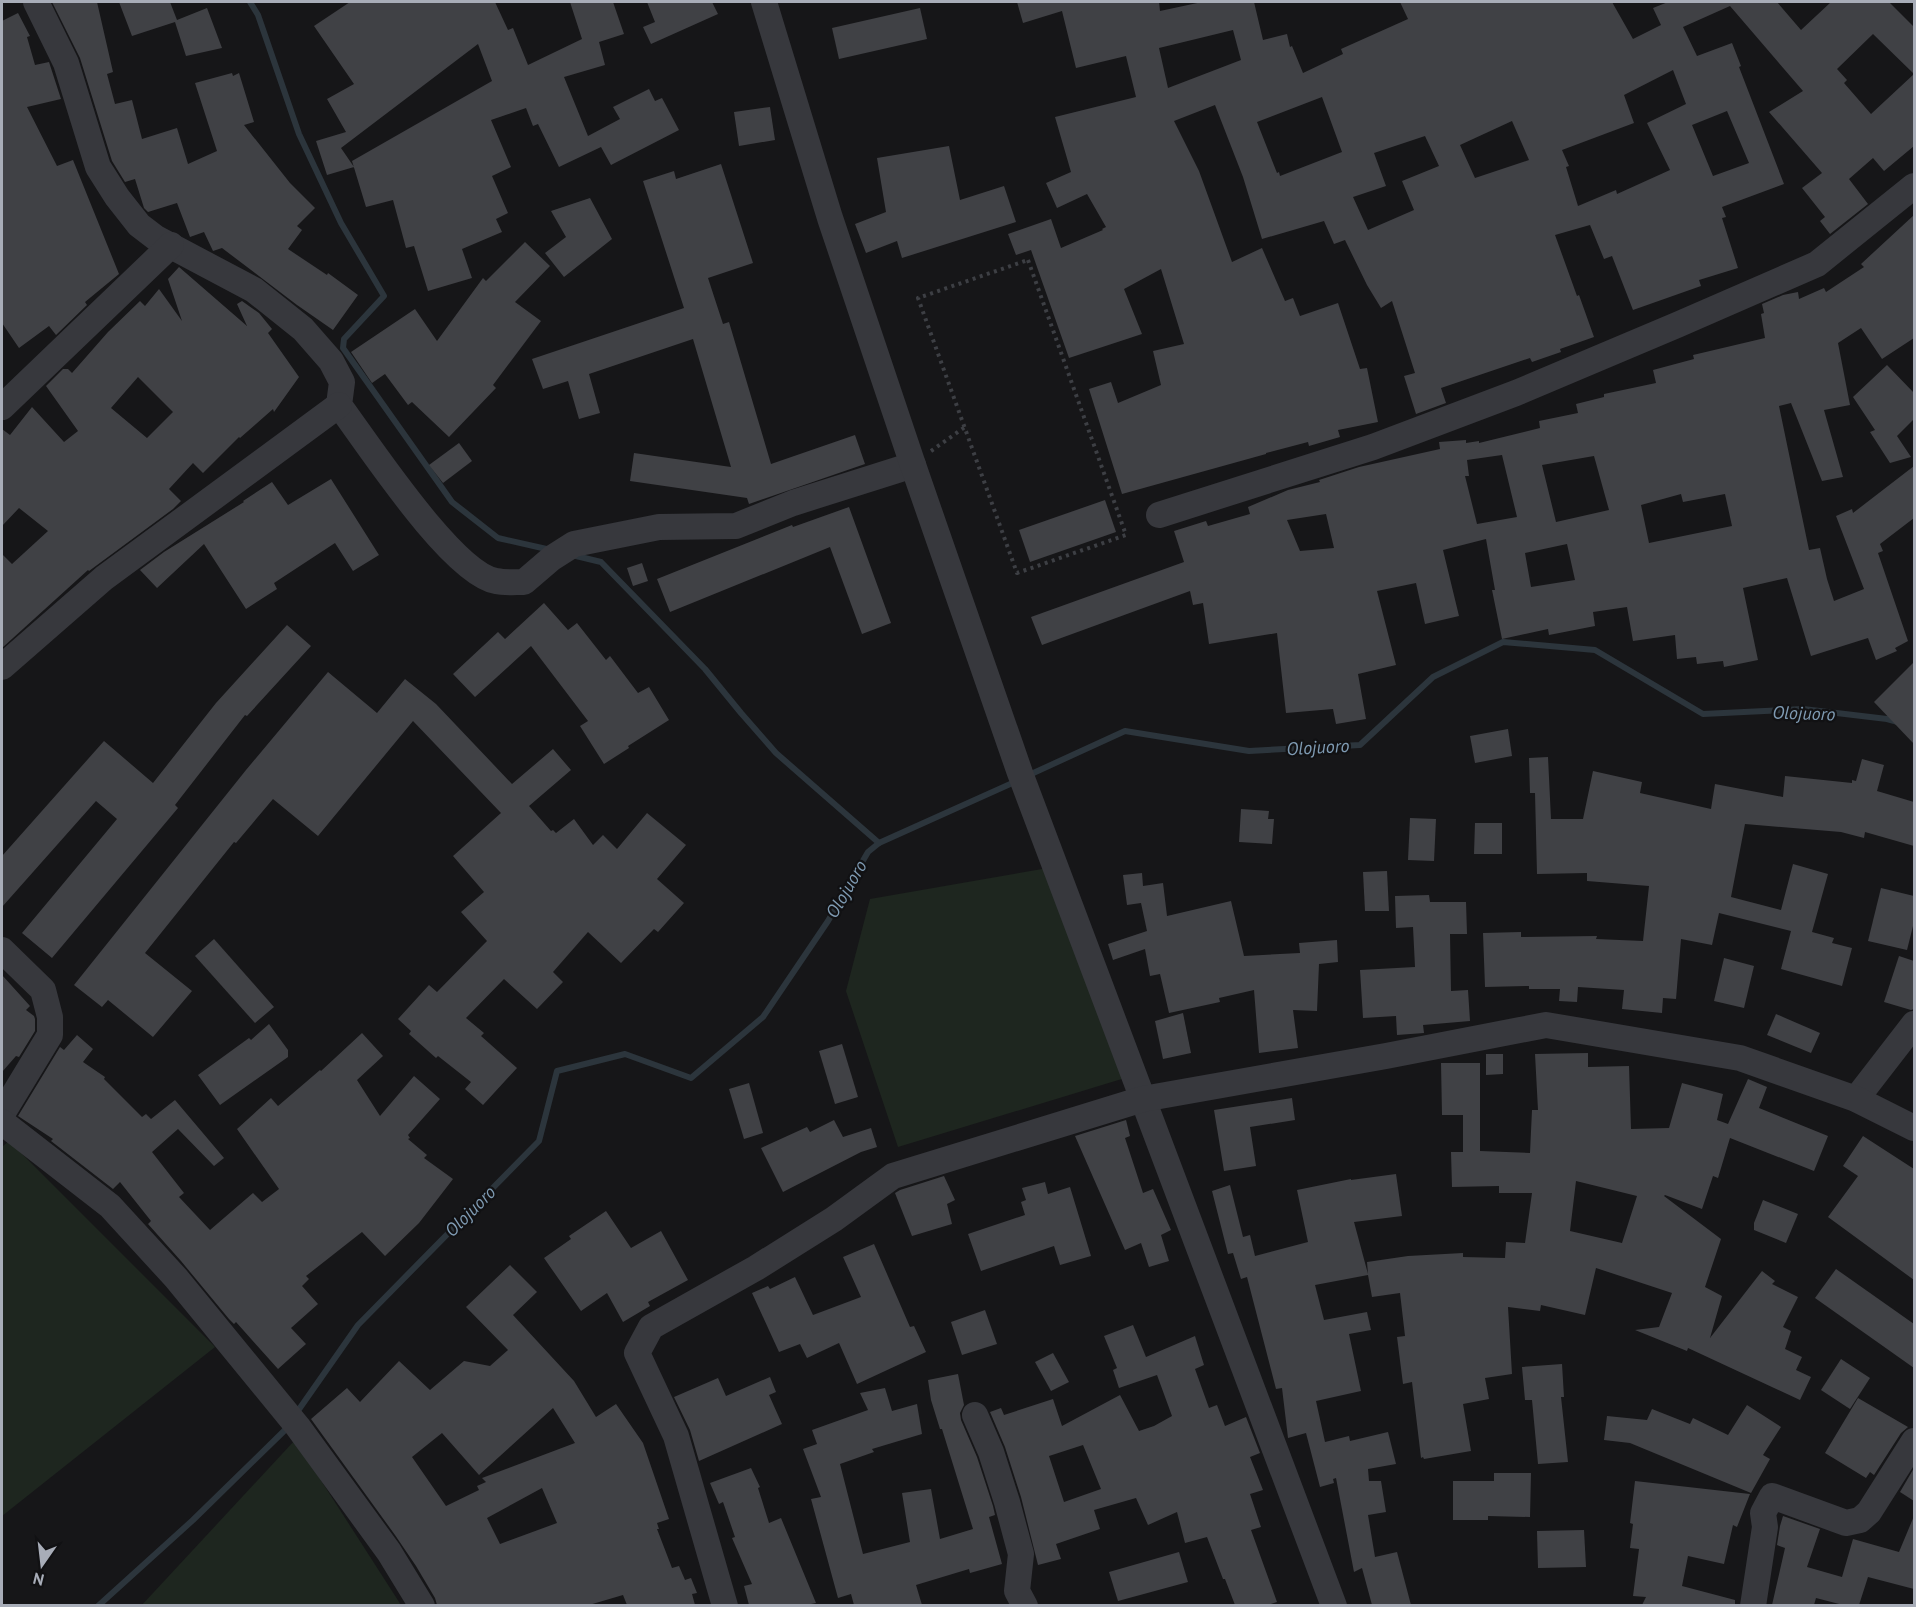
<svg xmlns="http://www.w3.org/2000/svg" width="1916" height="1607" font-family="'PT Sans',sans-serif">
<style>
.green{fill:#1e261f}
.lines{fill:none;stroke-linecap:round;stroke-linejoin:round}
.stream{stroke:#2c353c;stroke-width:6}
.building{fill:#404145;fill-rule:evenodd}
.path{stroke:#3d3f44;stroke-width:4;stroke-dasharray:3 4.5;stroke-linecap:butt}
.minor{stroke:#37383d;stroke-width:26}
.labels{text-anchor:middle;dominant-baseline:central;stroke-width:4.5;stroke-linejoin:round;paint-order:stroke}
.water-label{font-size:18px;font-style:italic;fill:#7f9bb3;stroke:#111113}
</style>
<rect width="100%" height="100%" fill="#161618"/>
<g class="green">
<polygon points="1048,868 1125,1078 898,1147 846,991 870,899"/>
<polygon points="9,1141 215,1347 2,1516 2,1147"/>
<polygon points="295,1440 401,1605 141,1606"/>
</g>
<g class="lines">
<g class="stream">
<polyline points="250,2 258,15 299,134 341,223 384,296 344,339 343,348 452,502 498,538 551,550"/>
<polyline points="572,555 601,562 705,669 741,713 776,753 879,843"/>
<polyline points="1029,775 1125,731 1249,751 1360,745 1433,677 1503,642 1595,650 1703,714 1803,709 1887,719 1898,722"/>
<polyline points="295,1415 358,1325 539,1141 557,1071 625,1054 691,1078 763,1017 828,921 868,852 879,843 1017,781"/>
<polyline points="98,1606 193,1520 284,1431 289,1424"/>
</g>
</g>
<g class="building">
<polygon points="52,2 97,2 113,72 107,74 115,104 132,100 142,139 177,128 188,164 217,151 195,83 232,73 233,76 239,73 254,122 244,125 290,183 315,208 297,226 302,230 288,249 327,275 328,273 358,295 333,330 297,305 222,248 213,251 204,232 190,237 177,203 148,212 144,208 135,179 125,182 112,161 80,58"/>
<polygon points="119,2 170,2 177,20 207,8 222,48 186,56 175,22 132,36"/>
<polygon points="350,2 495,2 508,30 513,28 528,65 582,39 570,2 613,2 624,34 599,42 605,65 564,77 588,136 620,119 613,107 649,89 655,101 662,98 679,130 611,165 601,147 559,167 538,124 533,126 526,108 491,120 511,167 492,176 508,213 496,219 502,232 462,249 472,278 428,291 414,246 406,248 393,200 366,207 352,161 492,81 478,44 341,148 354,167 327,175 316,141 346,132 327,99 354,84 314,26"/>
<polygon points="647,2 712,2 718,14 651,44 643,27 655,22"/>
<path d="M1017 2H1159L1160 11 1202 2H1254L1263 40 1287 34 1290 47 1292 46 1303 73 1343 54 1341 49 1408 19 1400 2H1612L1633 39 1661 25 1653 8 1668 2H1777L1801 30 1831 2H1889L1914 27V146L1884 171 1873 158 1849 179 1868 204 1830 234 1820 221 1825 217 1802 188 1822 173 1769 112 1803 91 1730 6 1683 27 1697 56 1732 43 1741 66 1739 67 1784 184 1722 207 1726 217 1722 218 1738 268 1699 280 1701 286 1633 310 1612 256 1604 259 1590 225 1555 235 1577 296 1579 295 1594 337 1560 349 1561 352 1532 362 1530 358 1441 388 1446 403 1416 414 1404 376 1415 373 1392 301 1381 308 1367 285 1345 240 1334 244 1324 221 1262 239 1243 177 1215 105 1174 121 1199 171 1232 262 1262 248 1285 301 1293 298 1300 316 1338 303 1360 369 1367 368 1378 422 1338 430 1340 437 1309 446 1308 442 1266 453V454L1122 494 1089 389 1111 382 1118 403 1161 385 1153 351 1184 344 1161 269 1124 289 1142 334 1069 358 1031 250 1016 255 1008 234 1051 219 1061 248 1103 230 1102 229 1106 227 1087 194 1057 208 1046 183 1071 172 1055 117 1136 97 1126 56 1076 68 1062 11 1023 23ZM1233 30 1241 60 1168 88 1159 48ZM1873 34 1914 74 1871 114 1844 83 1847 80 1837 69ZM1673 70 1686 104 1647 123 1670 170 1617 194 1616 190 1578 206 1566 167 1569 166 1562 150 1634 123 1624 95ZM1322 97 1342 152 1280 176 1279 172 1277 173 1257 122ZM1727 111 1749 163 1713 176 1692 125ZM1512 121 1529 160 1475 178 1460 145ZM1425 136 1439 166 1402 181 1414 210 1368 230 1353 197 1386 186 1374 153Z"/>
<polygon points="920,8 927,39 839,59 832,28"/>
<polygon points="18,13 30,36 27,37 35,65 49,62 61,99 27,107 57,166 73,160 119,274 85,302 87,305 56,335 49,326 19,348 2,323 2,21"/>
<polygon points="770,107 775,140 739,146 734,112"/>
<polygon points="949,146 960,200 1004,186 1016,222 902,258 897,241 866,253 855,224 886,212 877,158"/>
<polygon points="721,164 753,263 708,278 723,324 729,322 771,464 855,435 865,464 749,504 747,498 630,481 634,453 731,467 693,339 589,374 600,413 579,419 568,381 543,389 532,359 684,308 643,181 674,171 676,179"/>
<polygon points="590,198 612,239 564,277 545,253 566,237 551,211"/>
<path d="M1914 215V338L1882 359 1861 328 1838 343 1850 405 1824 410 1843 477 1822 481 1791 403 1779 406 1809 550 1820 548 1827 579 1834 601 1864 589 1836 516 1852 509 1853 513 1914 466V518L1880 544 1883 551 1878 553 1908 641 1895 648 1897 651 1876 660 1868 638 1811 656 1787 578 1743 588 1758 660 1724 667 1723 661 1697 664 1696 657 1677 659 1675 635 1633 641 1627 607 1593 612 1595 626 1549 635 1548 629 1502 639 1492 590H1495L1486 539 1443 550 1459 616 1425 624 1416 583 1377 591 1396 665 1358 674 1366 719 1336 724 1333 709 1286 713 1277 633 1209 644 1203 603 1193 605 1190 591 1042 645 1031 617 1184 562 1174 531 1206 521 1208 526 1250 514 1248 507 1288 490 1320 482 1319 480 1359 467 1440 449 1439 442 1466 440V443L1479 441V443L1540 428 1539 421 1578 413 1576 404 1604 397V394L1656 383 1653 370 1694 359 1693 355 1765 338 1761 314 1764 313 1762 304 1783 295 1798 292 1799 299 1824 288 1826 292 1864 267 1861 264ZM1502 455 1517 517 1477 524 1465 476H1469L1467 460ZM1594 456 1609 510 1556 522 1542 465ZM1681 494 1683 502 1725 494 1732 526 1649 543 1641 505ZM1326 514 1334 548 1300 551 1287 520ZM1567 544 1575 580 1531 587 1525 553Z"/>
<polygon points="525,242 550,266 515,302 541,321 493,385 496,388 449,437 412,402 408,405 385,374 372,383 351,352 415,309 437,341 483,278 486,281"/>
<path d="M179 267 247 326 237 304 242 301 259 313 272 329 268 333 299 377 274 412 273 409 240 438 239 437 203 473 193 463 169 489 181 501 173 509 89 571 88 570 2 648V554L12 564 48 531 19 508 2 526V429L10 435 32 407 64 442 78 431 46 386 63 369H68L72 373 108 332 140 301 145 306 159 289 182 321 168 279ZM138 377 173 412 147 438 111 408Z"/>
<polygon points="1887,365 1914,393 1914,419 1897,436 1911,457 1890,463 1870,432 1875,430 1853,397"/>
<polygon points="459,443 472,461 443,483 429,465"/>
<polygon points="331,479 379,555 353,571 335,543 274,583 277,589 246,609 204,544 157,588 140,570 164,552 244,502 243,501 272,482 288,505"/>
<polygon points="1105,500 1116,532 1030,562 1019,530"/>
<polygon points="849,507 891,623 862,634 830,547 670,612 657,579 792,525 793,527"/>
<polygon points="642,563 648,581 633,586 627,568"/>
<polygon points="544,603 568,630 577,623 606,660 610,656 638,693 649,687 669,720 628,746 629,748 604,764 580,726 588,721 531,646 475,697 453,674 498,632 505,639"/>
<polygon points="287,625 311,646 247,716 245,715 175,805 178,808 52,958 22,933 117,819 96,801 2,907 2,856 104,741 153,783 216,703"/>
<polygon points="1914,662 1914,744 1874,702"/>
<polygon points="328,672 377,713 405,679 436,704 512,784 553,749 571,770 529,806 551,831 553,830 556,833 574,819 593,845 603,835 617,849 647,813 686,845 657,879 684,903 658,932 654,929 621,963 588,932 553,972 563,982 537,1009 504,979 466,1018 484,1033 481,1036 517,1068 483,1105 465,1089 471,1082 438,1056 436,1058 409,1034 411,1031 398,1019 429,985 437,992 487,941 461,912 484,892 453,856 501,813 413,721 318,836 273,799 236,843 234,842 145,953 192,991 153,1037 108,1000 102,1007 74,985 246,770"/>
<polygon points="1508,729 1512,756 1475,763 1470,736"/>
<polygon points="1548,757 1551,819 1583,819 1593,771 1642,782 1640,793 1711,809 1715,784 1783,797 1785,776 1852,783 1852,780 1856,781 1862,759 1884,765 1877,791 1914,802 1914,846 1865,832 1864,838 1841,832 1745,824 1731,897 1781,910 1793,864 1828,874 1812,932 1834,938 1832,943 1852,948 1842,986 1781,969 1791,931 1719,913 1712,945 1681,939 1676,999 1663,998 1662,1013 1622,1009 1624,990 1578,987 1577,1002 1559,1001 1560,989 1529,989 1529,986 1485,987 1483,933 1521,932 1521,937 1597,936 1596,939 1643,941 1649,886 1587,881 1587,873 1537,874 1535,793 1530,793 1529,758"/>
<polygon points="1241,809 1269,811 1268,819 1274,819 1272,844 1239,842"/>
<polygon points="1410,818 1436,819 1434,861 1408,860"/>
<polygon points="1475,823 1502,823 1502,854 1474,854"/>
<polygon points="1387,871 1389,911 1365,911 1363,872"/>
<polygon points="1142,873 1143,886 1163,883 1167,916 1231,901 1244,956 1300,953 1299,943 1337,940 1338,962 1319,964 1317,1011 1293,1010 1298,1048 1259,1053 1254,990 1219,998 1220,1002 1169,1013 1160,974 1150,976 1145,949 1113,960 1108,944 1147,931 1141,903 1127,905 1123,875"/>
<polygon points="1881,888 1914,896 1914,922 1907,950 1868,941"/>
<polygon points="1429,895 1430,902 1466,902 1467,934 1450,934 1451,991 1468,990 1470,1021 1423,1025 1424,1033 1397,1035 1396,1016 1363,1018 1360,970 1415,967 1413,927 1396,928 1395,896"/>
<polygon points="214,939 274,1007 255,1023 195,956"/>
<polygon points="1899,956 1914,961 1914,1009 1911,1010 1884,1002"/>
<polygon points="1724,958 1754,966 1744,1008 1714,1001"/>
<polygon points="2,975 30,1006 26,1010 34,1016 35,1019 35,1031 19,1057 16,1056 2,1072"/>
<polygon points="1183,1013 1191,1053 1163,1059 1155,1021"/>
<polygon points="1776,1014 1820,1033 1811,1053 1767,1035"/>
<polygon points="269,1024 288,1050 288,1057 220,1105 198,1075 249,1038 251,1040"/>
<polygon points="362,1033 383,1056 357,1080 380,1116 414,1076 440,1099 408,1135 410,1138 408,1139 427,1155 424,1158 453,1179 419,1223 385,1256 362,1232 306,1276 309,1279 302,1286 318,1304 291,1328 306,1344 278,1369 236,1322 234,1324 229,1319 181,1261 148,1224 151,1221 120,1182 113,1189 51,1141 53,1139 18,1116 60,1047 64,1050 77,1035 93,1049 83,1062 105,1077 104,1079 142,1117 146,1114 151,1119 175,1100 224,1158 214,1166 178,1129 152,1152 184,1193 179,1197 210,1230 253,1193 262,1202 279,1189 237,1129 271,1098 278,1106 320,1070 321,1071"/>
<polygon points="842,1044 858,1097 835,1104 819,1051"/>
<path d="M1588 1053V1067L1629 1066 1631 1129 1669 1128 1682 1083 1723 1094 1717 1120 1728 1124 1748 1079 1767 1087 1759 1108 1828 1136 1814 1171 1730 1138 1718 1178 1713 1176 1702 1209 1665 1195 1664 1196 1721 1239 1705 1287 1722 1296 1710 1338 1762 1271 1775 1281 1772 1284 1798 1297 1783 1327 1791 1331 1785 1349 1802 1357 1796 1370 1811 1377 1800 1400 1688 1348 1687 1351 1635 1330 1659 1327 1672 1293 1596 1268 1585 1315 1541 1305 1540 1311 1508 1307 1512 1374 1485 1378 1489 1399 1463 1404 1471 1451 1424 1459 1423 1457 1421 1458 1412 1382 1403 1384 1397 1337 1405 1336 1400 1293 1372 1297 1368 1275 1315 1285 1324 1320 1367 1312 1371 1330 1349 1334 1361 1391 1316 1401 1325 1442 1349 1436 1350 1441 1388 1432 1396 1464 1368 1469 1369 1481H1381L1386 1512 1368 1515 1375 1557 1397 1552 1411 1605H1372L1362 1568 1354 1572 1336 1478 1333 1479 1334 1483 1320 1487 1306 1433 1288 1438 1282 1388 1276 1389 1247 1277 1241 1279 1233 1253 1228 1254 1212 1191 1230 1185 1243 1237 1250 1235 1255 1256 1308 1242 1297 1190 1351 1179V1180L1396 1174 1402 1216 1354 1222 1368 1274 1367 1262 1408 1256 1463 1253V1257L1505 1258 1506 1242 1525 1243 1532 1193H1499V1186L1452 1187 1451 1152H1463V1115H1442L1441 1063H1480V1151L1530 1153 1532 1110H1538L1535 1054ZM1576 1181 1637 1196 1622 1243 1570 1231Z"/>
<polygon points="1486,1054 1503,1054 1503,1074 1486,1075"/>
<polygon points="749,1083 763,1133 744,1139 729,1089"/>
<polygon points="1292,1098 1295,1120 1250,1127 1256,1166 1224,1171 1214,1110"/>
<polygon points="834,1120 843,1137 871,1128 877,1147 861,1152 783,1192 761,1148 807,1127 810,1132"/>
<polygon points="1126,1120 1130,1136 1125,1138 1143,1193 1153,1189 1171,1230 1161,1235 1169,1261 1149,1267 1141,1243 1125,1250 1075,1136"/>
<polygon points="1863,1136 1914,1169 1914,1280 1828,1217 1858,1176 1843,1166"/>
<polygon points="944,1176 955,1200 947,1204 952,1224 912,1236 895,1193 900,1190"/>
<polygon points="1045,1182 1048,1194 1070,1187 1091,1256 1060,1265 1054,1246 981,1271 968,1234 1025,1215 1021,1202 1026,1200 1022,1188"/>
<polygon points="1763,1200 1798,1214 1786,1243 1754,1230 1754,1223"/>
<polygon points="606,1211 631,1248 661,1231 688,1280 648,1302 650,1306 623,1322 607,1293 581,1311 544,1258 571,1239 569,1236"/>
<polygon points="874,1244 910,1327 914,1326 926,1352 857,1384 839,1343 807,1358 800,1344 779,1352 752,1293 768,1286 770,1289 795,1277 813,1315 861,1297 843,1257"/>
<path d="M510 1265 537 1292 513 1315 574 1381 596 1417 616 1404 643 1443 669 1519 657 1523 659 1529H657L672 1568 679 1566 685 1580 691 1578 697 1593 692 1594 695 1605H627L623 1595 589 1605H437L435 1598 416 1566 395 1535 311 1419 347 1388 360 1402 399 1361 430 1390 464 1361 490 1366 508 1350 466 1307ZM553 1408 575 1443 482 1478 486 1482 477 1486 479 1490 446 1506 412 1457 442 1433 479 1475ZM542 1488 557 1523 500 1544 487 1518Z"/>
<polygon points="1836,1269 1914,1324 1914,1368 1815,1298"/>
<polygon points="985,1310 997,1344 962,1355 951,1322"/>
<path d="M1133 1325 1146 1357 1195 1336 1204 1365 1195 1369 1209 1408 1217 1405 1225 1426 1246 1417 1260 1453 1250 1457 1263 1490 1250 1494 1261 1527 1251 1530 1277 1602 1268 1605H1235L1225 1579H1223L1207 1537 1185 1543 1177 1512 1148 1525 1136 1498 1094 1510 1100 1529 1056 1544 1061 1559 1038 1565 1021 1497 1005 1447 990 1412 1001 1408 1004 1415 1053 1399 1062 1426 1120 1395 1139 1431 1154 1426 1172 1416 1157 1375 1119 1388 1113 1370 1117 1368 1104 1336ZM1083 1445 1101 1489 1064 1502 1049 1456Z"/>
<polygon points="1053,1353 1069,1382 1051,1391 1035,1362"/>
<polygon points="1841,1359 1870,1378 1850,1409 1821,1390"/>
<polygon points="1562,1364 1564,1397 1561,1397 1568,1462 1538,1464 1532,1400 1525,1400 1522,1367"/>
<polygon points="958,1374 964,1405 960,1413 961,1420 977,1457 993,1506 995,1515 989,1517 1002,1564 970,1573 969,1569 916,1585 922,1605 854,1605 851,1594 838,1598 811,1499 821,1497 803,1449 817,1444 812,1430 868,1410 860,1393 885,1388 892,1411 917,1404 922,1434 872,1449 874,1452 840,1464 863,1554 910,1542 902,1493 931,1489 940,1539 973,1529 942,1429 940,1429 931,1400 928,1380"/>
<polygon points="770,1377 776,1392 769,1395 782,1424 699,1461 690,1430 674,1397 718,1378 726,1396"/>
<polygon points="1858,1398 1908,1427 1901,1433 1874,1475 1870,1472 1866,1478 1825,1453"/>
<polygon points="1747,1405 1781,1427 1763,1455 1770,1459 1751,1493 1630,1443 1604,1440 1607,1416 1647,1420 1652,1409 1690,1424 1693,1418 1728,1435"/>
<polygon points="751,1468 760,1487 758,1488 769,1523 781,1518 816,1603 806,1605 749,1605 744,1586 752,1584 732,1538 735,1537 723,1502 719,1504 710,1483"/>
<polygon points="1914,1468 1914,1501 1900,1492"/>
<polygon points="1494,1473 1531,1473 1530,1517 1488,1516 1488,1520 1453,1520 1453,1481 1494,1481"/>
<polygon points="1635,1481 1750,1494 1737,1527 1733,1525 1724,1564 1688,1556 1682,1586 1735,1600 1735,1605 1642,1605 1646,1597 1633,1596 1639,1549 1630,1548 1633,1524 1630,1523"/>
<polygon points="1783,1516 1820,1529 1807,1567 1842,1577 1853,1539 1899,1552 1914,1516 1914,1589 1868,1577 1859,1605 1843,1605 1816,1598 1814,1605 1772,1605 1785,1548 1777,1545 1780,1526"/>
<polygon points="1584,1530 1586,1567 1538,1568 1537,1531"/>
<polygon points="1179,1552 1188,1582 1118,1601 1109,1572"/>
</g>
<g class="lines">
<g class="path">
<polygon points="1028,260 1126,535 1017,573 918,298"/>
<polyline points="931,451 965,427"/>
</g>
<g class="minor">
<path d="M36 2 66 63 98 167 117 197 139 225 156 238 254 290 303 329 331 361 342 382 339 405C368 444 452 573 496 581 505 583 515 582 524 582L552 558 574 544 659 527 736 526 793 503 913 465"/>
<polyline points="764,2 830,218 913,465 1020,773 1334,1606"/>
<polyline points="2,407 171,245"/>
<polyline points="1159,515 1373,447 1516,393 1677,325 1817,264 1914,186"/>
<polyline points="2,667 104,578 339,405"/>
<polyline points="2,950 43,990 50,1017 50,1035 2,1114"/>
<polyline points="1856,1099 1914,1024"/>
<polyline points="2,1122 110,1206 176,1278 298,1427 389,1552 422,1606"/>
<polyline points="975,1415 991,1452 1007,1502 1021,1554 1017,1591 1025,1606"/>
<polyline points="725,1606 676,1436 637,1353 651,1327 756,1268 834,1219 893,1176 1143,1099 1386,1056 1546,1025 1740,1058 1856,1099 1914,1128"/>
<polyline points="1753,1606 1765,1527 1763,1513 1772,1496 1846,1523 1860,1520 1869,1512 1914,1441"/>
</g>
</g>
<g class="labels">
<g class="water-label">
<text transform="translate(1804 713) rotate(2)">Olojuoro</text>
<text transform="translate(1318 747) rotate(-3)">Olojuoro</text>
<text transform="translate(846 889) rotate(-60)">Olojuoro</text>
<text transform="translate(470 1211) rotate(-45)">Olojuoro</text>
</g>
</g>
<rect width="1916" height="1607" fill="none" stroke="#a8adb8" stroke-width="6"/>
<g transform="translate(42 1565) rotate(194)" stroke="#111113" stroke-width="4.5" paint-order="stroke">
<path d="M0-4.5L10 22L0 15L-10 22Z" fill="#a8adb8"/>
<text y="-9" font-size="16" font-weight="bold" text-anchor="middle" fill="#a8adb8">N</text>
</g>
</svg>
